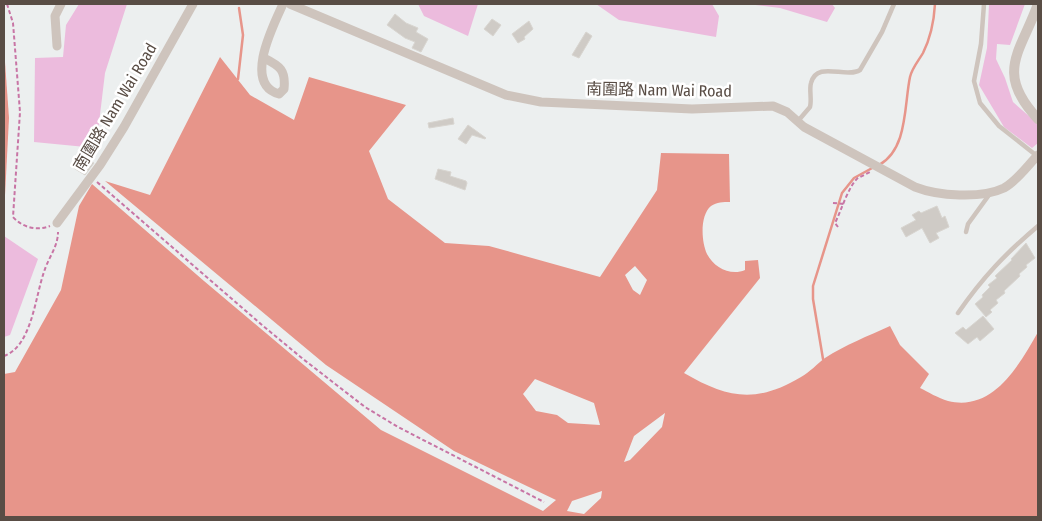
<svg xmlns="http://www.w3.org/2000/svg" width="1042" height="521" font-family="'Fira Sans Condensed','Noto Sans TC',sans-serif">
<style>
.green{fill:#ecbbdd}
.water{fill:#e7958a;fill-rule:evenodd}
.lines{fill:none;stroke-linecap:round;stroke-linejoin:round}
.stream{stroke:#e7958a;stroke-width:2.5}
.building{fill:#cfcbc6;stroke:#d8d5d0}
.path{stroke:#c875a5;stroke-width:2;stroke-dasharray:4 2.5;stroke-linecap:butt}
.service{stroke:#cec4bd;stroke-width:4.5}
.minor{stroke:#cec4bd;stroke-width:9}
.tertiary{stroke:#cec4bd;stroke-width:10}
.labels{text-anchor:middle;dominant-baseline:central;stroke-width:5;stroke-linejoin:round;paint-order:stroke}
.street-label{font-size:16px;fill:#594d45;stroke:#fff}
</style>
<rect width="100%" height="100%" fill="#ecefef"/>
<g class="green">
<polygon points="79,4 127,4 105,73 96,148 34,142 35,58 63,57 66,25"/>
<polygon points="418,4 478,4 468,36 424,16"/>
<polygon points="596,4 712,4 719,16 716,37 619,20"/>
<polygon points="747,4 832,4 835,8 827,22 780,8"/>
<polygon points="989,4 1025,4 1010,45 997,44 996,59 1005,78 1013,102 1038,124 1038,143 1032,148 1004,127 979,85 987,48"/>
<polygon points="4,236 38,259 10,335 4,337"/>
</g>
<g class="water">
<polygon points="4,48 9,118 4,215"/>
<path d="M220 57 250 95 294 120 309 77 406 105 369 151 388 199 445 243 489 246 600 277 657 190 661 153 729 154 730 202C723 202 717 202 711 206 700 215 701 241 707 254 714 268 731 276 745 270V261L758 260 760 278 684 373C727 398 756 404 801 377 810 372 817 364 825 358 845 345 868 336 890 326L900 345 929 374 920 388C928 392 938 398 948 401 994 412 1019 365 1038 332V517H4V374L15 372 61 290 79 206 92 184 204 281 381 430 543 511 556 500 454 451 326 365 105 181 150 195ZM635 266 647 280 640 295 633 290 625 275ZM535 379 594 403 600 425 568 423 557 415 536 411 523 394ZM665 413 662 427 630 460 624 462 634 436ZM602 491 601 498 584 514 567 511 572 501Z"/>
</g>
<g class="lines">
<g class="stream">
<polyline points="238,79 243,35 239,8"/>
<path d="M879 165C908 149 904 105 910 77 912 68 919 60 923 53 931 37 934 21 935 4"/>
<polyline points="823,359 813,299 813,286 842,193 854,178 874,167"/>
</g>
</g>
<g class="building">
<polygon points="395,14 406,23 418,28 416,32 428,39 421,52 412,48 415,42 405,38 387,25"/>
<polygon points="492,19 501,25 493,36 484,29"/>
<polygon points="529,21 533,29 524,37 525,39 518,43 512,34"/>
<polygon points="586,32 592,36 579,58 572,55"/>
<polygon points="453,118 454,124 429,128 428,123"/>
<polygon points="468,125 486,138 485,139 472,135 466,144 458,139"/>
<polygon points="80,155 94,163 85,175 72,167"/>
<polygon points="438,169 451,172 450,176 466,181 467,183 465,190 435,179"/>
<polygon points="937,206 942,218 945,216 949,227 936,233 939,238 930,243 922,228 906,237 901,228 916,220 912,215 919,211 921,213"/>
<polygon points="1026,243 1035,258 1026,265 1027,267 1019,274 1020,276 1004,291 1005,293 996,300 998,303 990,310 992,312 986,317 975,304 983,297 982,295 990,287 988,285 997,278 995,276 1012,260 1011,259"/>
<polygon points="983,316 994,329 980,341 977,337 968,344 955,333 963,327 966,330"/>
</g>
<g class="lines">
<g class="path">
<path d="M7 4 13 23 20 112 13 217C23 228 37 231 50 226"/>
<polyline points="97,182 262,325 303,359 365,407 398,427 544,502"/>
<polyline points="833,203 844,204"/>
<path d="M838 227 835 223C841 211 849 185 858 178 862 176 866 174 870 172"/>
<path d="M4 356C32 346 35 297 44 272 48 258 58 247 58 232"/>
</g>
<g class="service">
<polyline points="984,4 981,44 974,81 980,103 999,126 1037,156"/>
<path d="M798 121 810 107C812 99 809 90 811 83 817 60 846 79 860 70L882 32 894 4"/>
<polyline points="966,232 968,224 989,195"/>
<path d="M958 313C983 277 1005 254 1038 226"/>
</g>
<g class="minor">
<path d="M290 4 506 95 541 102 692 109 773 106 787 112 804 127 915 187C938 196 981 199 1004 188 1017 181 1028 165 1038 155"/>
<polyline points="57,46 55,16 61,4"/>
<path d="M264 58C280 66 286 70 284 89L279 94C243 84 273 26 283 4"/>
<polyline points="57,223 100,165 124,127 193,4"/>
</g>
<path class="tertiary" d="M1038 4C1021 52 994 72 1038 119"/>
</g>
<g class="labels">
<g class="street-label">
<text transform="translate(659 90) rotate(1)">南圍路 Nam Wai Road</text>
<text transform="translate(115 107) rotate(-59)">南圍路 Nam Wai Road</text>
</g>
</g>
<rect width="1042" height="521" fill="none" stroke="#594d45" stroke-width="10"/>
</svg>
